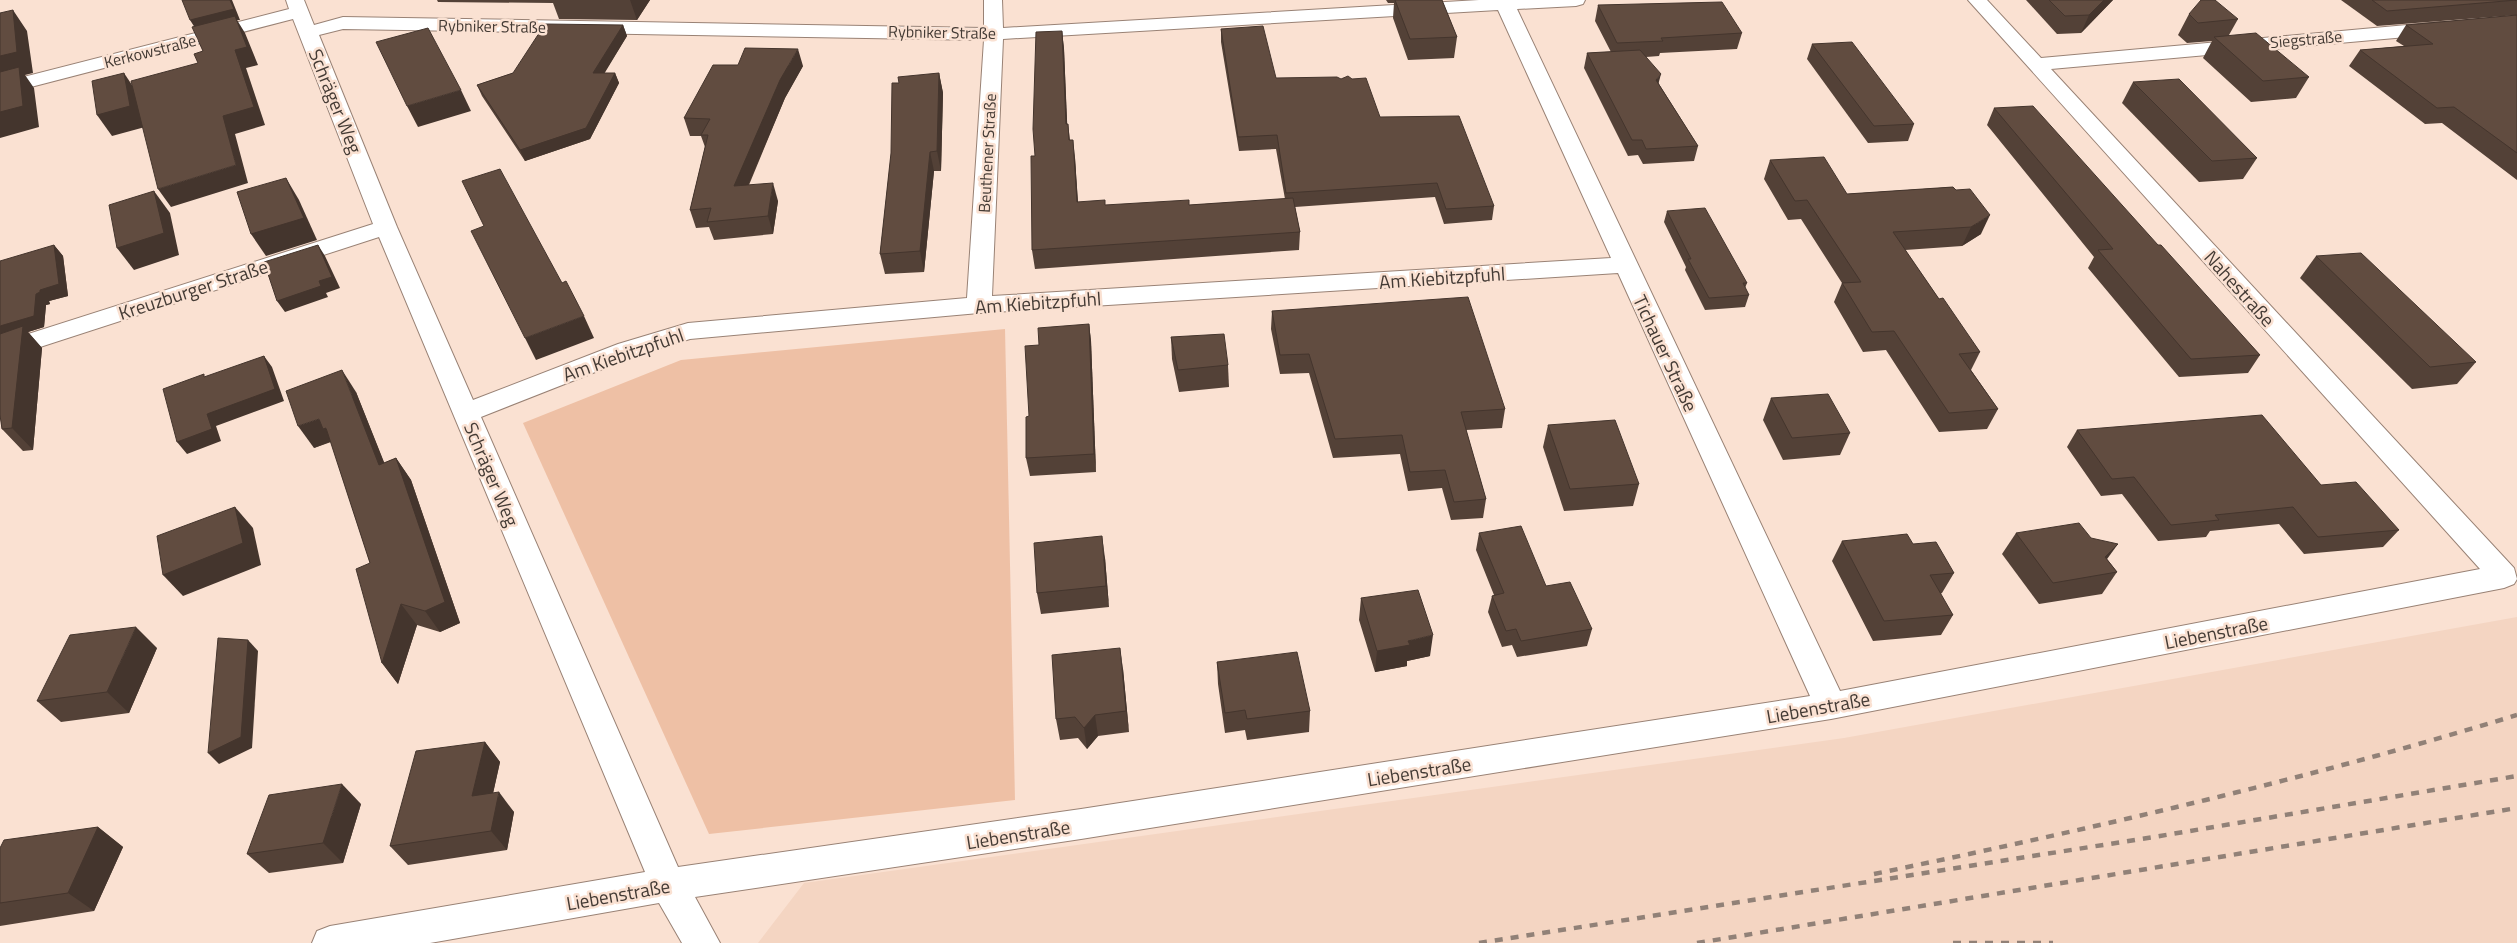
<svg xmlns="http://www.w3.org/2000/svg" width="2517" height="943" font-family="'Titillium Web',sans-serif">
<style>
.built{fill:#f4d5c2}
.green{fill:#eec0a5}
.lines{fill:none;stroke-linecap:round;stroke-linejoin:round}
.street-casing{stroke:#998275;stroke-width:2}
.street{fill:#fff;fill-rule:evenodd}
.rail{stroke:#918177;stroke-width:4.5;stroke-dasharray:8 8;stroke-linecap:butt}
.wall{fill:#534137}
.shaded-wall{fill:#44352d}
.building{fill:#614c40;stroke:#44352d}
.labels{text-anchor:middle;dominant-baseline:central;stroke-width:5;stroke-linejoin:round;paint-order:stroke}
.far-street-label{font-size:16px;fill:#443b35;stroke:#fae1d2}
.street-label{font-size:19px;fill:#443b35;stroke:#fae1d2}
</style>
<rect width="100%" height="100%" fill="#fae1d2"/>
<polygon class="built" points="2517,617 2517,943 758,943 804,883 1844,738"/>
<polygon class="green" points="1005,329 1015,800 709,834 523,423 681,360"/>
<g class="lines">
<defs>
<path id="street" d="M286 0H304L314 25 343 17 984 28V0H1002L1003 28 1479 0H1585L1583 4 1576 6 1517 9 1840 691 2480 569 1968 0H1987L2041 58 2440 22 2447 24 2450 28 2447 32 2440 34 2051 69 2514 568 2517 579 2514 584 2504 588 1831 719 1081 839 695 897 720 943H682L659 903 430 943H312L317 931 330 926 645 872 379 237 0 360V343L373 224 293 19 0 95V83L289 9ZM1498 10 1611 258 992 296 1003 39ZM343 29 984 40 967 298 688 323 618 344 473 400 397 227 319 35ZM1618 273 1810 696 1081 809 678 867 481 417 636 356 690 339 979 313Z"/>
</defs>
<use href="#street" class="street-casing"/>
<use href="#street" class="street"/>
<g class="rail">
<path d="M1874 874C2091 829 2305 780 2517 715"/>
<polyline points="1479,943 2160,836 2517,776"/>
<polyline points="1697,943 2517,808"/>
<polyline points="1953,943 2053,943"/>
</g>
</g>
<g class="wall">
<polygon points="437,0 650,0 637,20 559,19 553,3 438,2"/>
<polygon points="1386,0 1442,0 1457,37 1454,58 1408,60 1393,18 1394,3 1388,3"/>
<polygon points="2026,0 2113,0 2081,33 2057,34"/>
<polygon points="2341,0 2517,0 2517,15 2377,26"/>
<polygon points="1598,5 1742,33 1737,49 1660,53 1659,56 1646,57 1659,84 1698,146 1694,161 1643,164 1638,155 1628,156 1584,68 1587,53 1611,52 1595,21"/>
<polygon points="2189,14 2238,19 2229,35 2309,77 2296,98 2251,102 2203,58 2212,41 2187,43 2178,35"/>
<polygon points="2517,15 2517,180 2442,123 2425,124 2349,66 2360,50 2404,46 2396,41 2406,25"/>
<polygon points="623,25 627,36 604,73 615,73 619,83 590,139 525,161 482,96 477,85 513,73"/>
<polygon points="1221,29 1276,78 1380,117 1494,206 1492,220 1444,224 1435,197 1295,207 1300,232 1299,250 1035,269 1032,250 1035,156 1062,31 1064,49 1067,124 1068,124 1070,140 1075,158 1078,202 1106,205 1189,205 1285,199 1276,149 1239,151 1221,42"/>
<polygon points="1812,44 1914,124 1908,141 1868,143 1807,59"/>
<polygon points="738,65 803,66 785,98 749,185 778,201 773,234 714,240 709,227 696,228 690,210 705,147 701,136 690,136 684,118"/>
<polygon points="939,73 943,93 941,171 934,171 924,272 885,274 880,254 899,83"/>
<polygon points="2133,82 2257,158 2243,179 2199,182 2122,103"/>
<polygon points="1994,108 2158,245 2260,355 2248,373 2179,377 2088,268 2094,257 1987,125"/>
<polygon points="1770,160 1847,194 1953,187 1981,234 1962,246 1905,250 1939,299 1980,352 1971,370 1998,409 1987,429 1939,432 1886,350 1863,352 1834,302 1842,283 1801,219 1788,220 1764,179"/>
<polygon points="1667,211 1747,283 1745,288 1749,295 1745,307 1705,310 1685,270 1686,267 1664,222"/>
<polygon points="54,245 63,256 68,296 49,301 50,304 46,305 44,327 28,332 42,348 33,450 23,451 2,429 0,415"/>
<polygon points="2316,256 2476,362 2457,384 2412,389 2300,278"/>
<polygon points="1272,311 1505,409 1502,428 1466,430 1486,499 1483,518 1451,520 1442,488 1408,491 1400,454 1333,458 1309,373 1280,374 1271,329"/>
<polygon points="1089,324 1091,341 1096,472 1030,476 1026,458 1029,416 1039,345"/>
<polygon points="1171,337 1228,365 1229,387 1179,392 1172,359"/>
<polygon points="356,392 384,463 396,458 411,480 460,623 440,632 417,625 398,684 382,663 370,563 331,442 314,448"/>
<polygon points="1771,398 1850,433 1840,455 1783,460 1763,420"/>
<polygon points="1548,425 1639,484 1633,506 1564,511 1543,447"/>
<polygon points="2077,430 2321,485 2399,530 2383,547 2304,554 2279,524 2210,531 2206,537 2158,541 2122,494 2101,496 2067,447"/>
<polygon points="1479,533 1546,586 1592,629 1587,646 1517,657 1512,645 1502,647 1488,612 1492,596 1494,595 1476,550"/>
<polygon points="2016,533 2107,559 2117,572 2102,594 2039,604 2002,554"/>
<polygon points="1842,541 1913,544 1954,573 1942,593 1940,594 1953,615 1941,635 1873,641 1832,561"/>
<polygon points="1105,558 1109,607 1041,614 1037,593"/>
<polygon points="1361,598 1430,656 1407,661 1407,666 1375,672 1359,620"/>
<polygon points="157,648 129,713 61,722 37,701"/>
<polygon points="1217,662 1310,711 1309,732 1247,740 1245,730 1225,733 1218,684"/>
<polygon points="1123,669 1129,732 1098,736 1087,749 1078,738 1060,740 1056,719"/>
<polygon points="485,742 500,762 493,793 514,812 507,850 408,865 390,846"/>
<polygon points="361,804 343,863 269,873 247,854"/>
<polygon points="98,827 123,847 94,911 0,926 0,848"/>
</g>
<g class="shaded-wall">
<polygon points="230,0 232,0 240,20 237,20 245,33 258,65 246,68 265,125 235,134 248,183 171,207 158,189 236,165 197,31 190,20"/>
<polygon points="630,0 650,0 637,20"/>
<polygon points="2104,0 2113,0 2081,33 2089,15"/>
<polygon points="13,10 27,31 33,73 25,75 34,88 39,127 0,138 0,56"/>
<polygon points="623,25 627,36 598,84 593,73"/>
<polygon points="1062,31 1064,49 1068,143 1066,124"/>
<polygon points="798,49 803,66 785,98 740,204 734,186 780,80"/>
<polygon points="124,73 138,94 145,127 112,136 97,115"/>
<polygon points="615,73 619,83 590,139 525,161 520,150"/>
<polygon points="939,73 943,93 941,171 937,151"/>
<polygon points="1661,74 1657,89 1656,80"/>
<polygon points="461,90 471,111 418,127 407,106"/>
<polygon points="1073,140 1075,158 1079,221 1077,202"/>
<polygon points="930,152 934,171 924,272 920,251"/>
<polygon points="286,178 299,200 317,240 266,256 251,234"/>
<polygon points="773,183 778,201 773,234 768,216"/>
<polygon points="154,191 170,213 179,255 134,270 117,248"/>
<polygon points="1990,215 1981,234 1962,246 1971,227"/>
<polygon points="54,245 63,256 68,296 49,301 50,304 46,305 44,327 28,332 42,348 33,450 12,428 0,338 0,326 40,290"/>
<polygon points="318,245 325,256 340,288 326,293 328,297 285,312 277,301 319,281"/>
<polygon points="584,316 594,338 536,360 525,338"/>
<polygon points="1089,324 1091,341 1096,472 1094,454"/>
<polygon points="264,356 272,367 284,401 216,426 221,441 187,454 177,442 207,414"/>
<polygon points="342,370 356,392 394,487 379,465"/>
<polygon points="319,419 326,428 332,441 314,448 298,426"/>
<polygon points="396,458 411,480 460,623 440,632 425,611"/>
<polygon points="235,507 253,528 261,565 183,596 163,575"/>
<polygon points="1102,536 1105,558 1109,607 1106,586"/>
<polygon points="2118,544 2102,566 2090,578 2105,557"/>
<polygon points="401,604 417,625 398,684 382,663"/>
<polygon points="136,627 157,648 129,713 107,692"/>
<polygon points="1433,635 1430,656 1407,661 1407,666 1375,672 1377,651 1408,641"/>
<polygon points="248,640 258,651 252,748 219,764 208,753"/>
<polygon points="1120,648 1123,669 1129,732 1126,711"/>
<polygon points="1095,715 1098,736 1087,749 1084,728"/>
<polygon points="485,742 500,762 488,816 472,796"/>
<polygon points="342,784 361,804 343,863 323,843"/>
<polygon points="499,792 514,812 507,850 491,831"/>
<polygon points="98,827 123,847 94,911 68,893"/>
</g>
<g class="building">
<polygon points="182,0 230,0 234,9 190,20"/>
<polygon points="1395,0 1442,0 1457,37 1410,39"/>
<polygon points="2049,0 2104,0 2089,15 2065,16"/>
<polygon points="2201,0 2215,0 2238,19 2198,23 2189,14"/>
<polygon points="2372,0 2517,0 2387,11"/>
<polygon points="1722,2 1742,33 1661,38 1663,41 1617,43 1598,5"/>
<polygon points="13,10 17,52 0,56 0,13"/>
<polygon points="2517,15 2517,153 2454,107 2437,108 2360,50 2433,44 2406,25"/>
<polygon points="235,16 247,47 235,50 254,107 223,116 236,165 158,189 131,81 198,63 194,54 203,51 192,27"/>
<polygon points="545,24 623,25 593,73 615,73 586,128 520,150 477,85 513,73"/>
<polygon points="1263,26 1276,78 1337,77 1341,79 1348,76 1352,79 1366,78 1380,117 1459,116 1494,206 1446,209 1437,183 1286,193 1277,135 1238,137 1221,29"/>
<polygon points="428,28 461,90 407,106 376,42"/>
<polygon points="1062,31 1066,124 1068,124 1069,140 1073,140 1077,202 1105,200 1105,205 1189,200 1189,205 1293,198 1300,232 1032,250 1031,156 1035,156 1033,129 1036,32"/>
<polygon points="2256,33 2309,77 2263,81 2214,37"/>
<polygon points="1852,42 1914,124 1874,126 1812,44"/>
<polygon points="745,48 798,49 780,80 734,186 773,183 768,216 707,222 711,208 690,210 708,135 701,135 710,119 684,118 713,65 738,65"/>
<polygon points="1640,50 1661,74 1656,80 1698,146 1646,149 1642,140 1632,140 1587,53"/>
<polygon points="19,67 23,106 0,112 0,72"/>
<polygon points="124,73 130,106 97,115 92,81"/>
<polygon points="939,73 937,151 930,152 920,251 880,254 891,153 892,83 899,83 898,77"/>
<polygon points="2179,79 2257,158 2212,161 2133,82"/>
<polygon points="2033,106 2158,245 2161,245 2260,355 2191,359 2098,250 2113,249 1994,108"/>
<polygon points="1824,157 1847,194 1953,187 1956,190 1970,189 1990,215 1971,227 1893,232 1939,299 1943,298 1980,352 1959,354 1998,409 1949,413 1894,331 1872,332 1842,283 1861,282 1807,200 1795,201 1770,160"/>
<polygon points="500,169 562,283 566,281 584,316 525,338 471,231 484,226 462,181"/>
<polygon points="286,178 304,218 251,234 237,192"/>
<polygon points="154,191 164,233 117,248 109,205"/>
<polygon points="1705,208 1747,283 1743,283 1749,295 1709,298 1688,259 1691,259 1667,211"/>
<polygon points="54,245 59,284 40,290 40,292 36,294 34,316 0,326 0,261"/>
<polygon points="318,245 332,277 319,281 321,286 277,301 264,262"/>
<polygon points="2361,253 2476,362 2430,367 2316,256"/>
<polygon points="1468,297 1505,409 1461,412 1486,499 1454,502 1445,470 1410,472 1402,435 1335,439 1309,354 1280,355 1272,311"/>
<polygon points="1089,324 1094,454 1026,458 1026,417 1029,416 1025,346 1039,345 1038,328"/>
<polygon points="23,326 12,428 2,429 0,415 0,334"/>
<polygon points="1224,334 1228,365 1178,370 1171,337"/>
<polygon points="264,356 275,389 207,414 212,429 177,442 163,389 204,374 204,377"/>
<polygon points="342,370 379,465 396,458 445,602 425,611 401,604 382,663 356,569 370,563 326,428 323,429 319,419 298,426 286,391"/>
<polygon points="1828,394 1850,433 1792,438 1771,398"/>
<polygon points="2262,415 2321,485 2356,482 2399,530 2318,537 2293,507 2215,515 2219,520 2171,525 2134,477 2112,479 2077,430"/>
<polygon points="1615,420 1639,484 1570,489 1548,425"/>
<polygon points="235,507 243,543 163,575 157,536"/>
<polygon points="2079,523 2091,538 2118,544 2105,557 2117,572 2053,583 2016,533"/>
<polygon points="1521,526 1546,586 1570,582 1592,629 1521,641 1516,629 1506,631 1492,596 1504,593 1479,533"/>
<polygon points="1907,534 1913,544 1936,542 1954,573 1930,575 1953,615 1884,621 1842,541"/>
<polygon points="1102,536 1106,586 1037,593 1034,543"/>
<polygon points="1418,590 1433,635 1408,641 1410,645 1377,651 1361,598"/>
<polygon points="136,627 107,692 37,701 70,635"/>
<polygon points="218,638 248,640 241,737 208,753"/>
<polygon points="1120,648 1126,711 1095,715 1084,728 1075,717 1056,719 1052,655"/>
<polygon points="1297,652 1310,711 1247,719 1245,710 1225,713 1217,662"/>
<polygon points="485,742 472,796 499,792 491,831 390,846 416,751"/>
<polygon points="342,784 323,843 247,854 269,795"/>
<polygon points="98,827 68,893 0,903 0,848 4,840"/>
</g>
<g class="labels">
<g class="far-street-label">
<text transform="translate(492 26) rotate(1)">Rybniker Straße</text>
<text transform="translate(942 32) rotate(1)">Rybniker Straße</text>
<text transform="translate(2306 39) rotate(-5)">Siegstraße</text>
<text transform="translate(150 51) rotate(-14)">Kerkowstraße</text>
<text transform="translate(987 153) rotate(-87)">Beuthener Straße</text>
</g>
<g class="street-label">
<text transform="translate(336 101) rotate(68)">Schräger Weg</text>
<text transform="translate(1442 277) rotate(-4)">Am Kiebitzpfuhl</text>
<text transform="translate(2240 288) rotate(48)">Nahestraße</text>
<text transform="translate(193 289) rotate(-18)">Kreuzburger Straße</text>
<text transform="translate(1038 302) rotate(-4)">Am Kiebitzpfuhl</text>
<text transform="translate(1666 353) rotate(65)">Tichauer Straße</text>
<text transform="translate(623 354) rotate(-19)">Am Kiebitzpfuhl</text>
<text transform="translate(492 474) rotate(67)">Schräger Weg</text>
<text transform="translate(2216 632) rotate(-11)">Liebenstraße</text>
<text transform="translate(1818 707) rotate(-10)">Liebenstraße</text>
<text transform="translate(1419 771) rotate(-9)">Liebenstraße</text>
<text transform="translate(1018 834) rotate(-9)">Liebenstraße</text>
<text transform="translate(618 894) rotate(-10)">Liebenstraße</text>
</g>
</g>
</svg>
